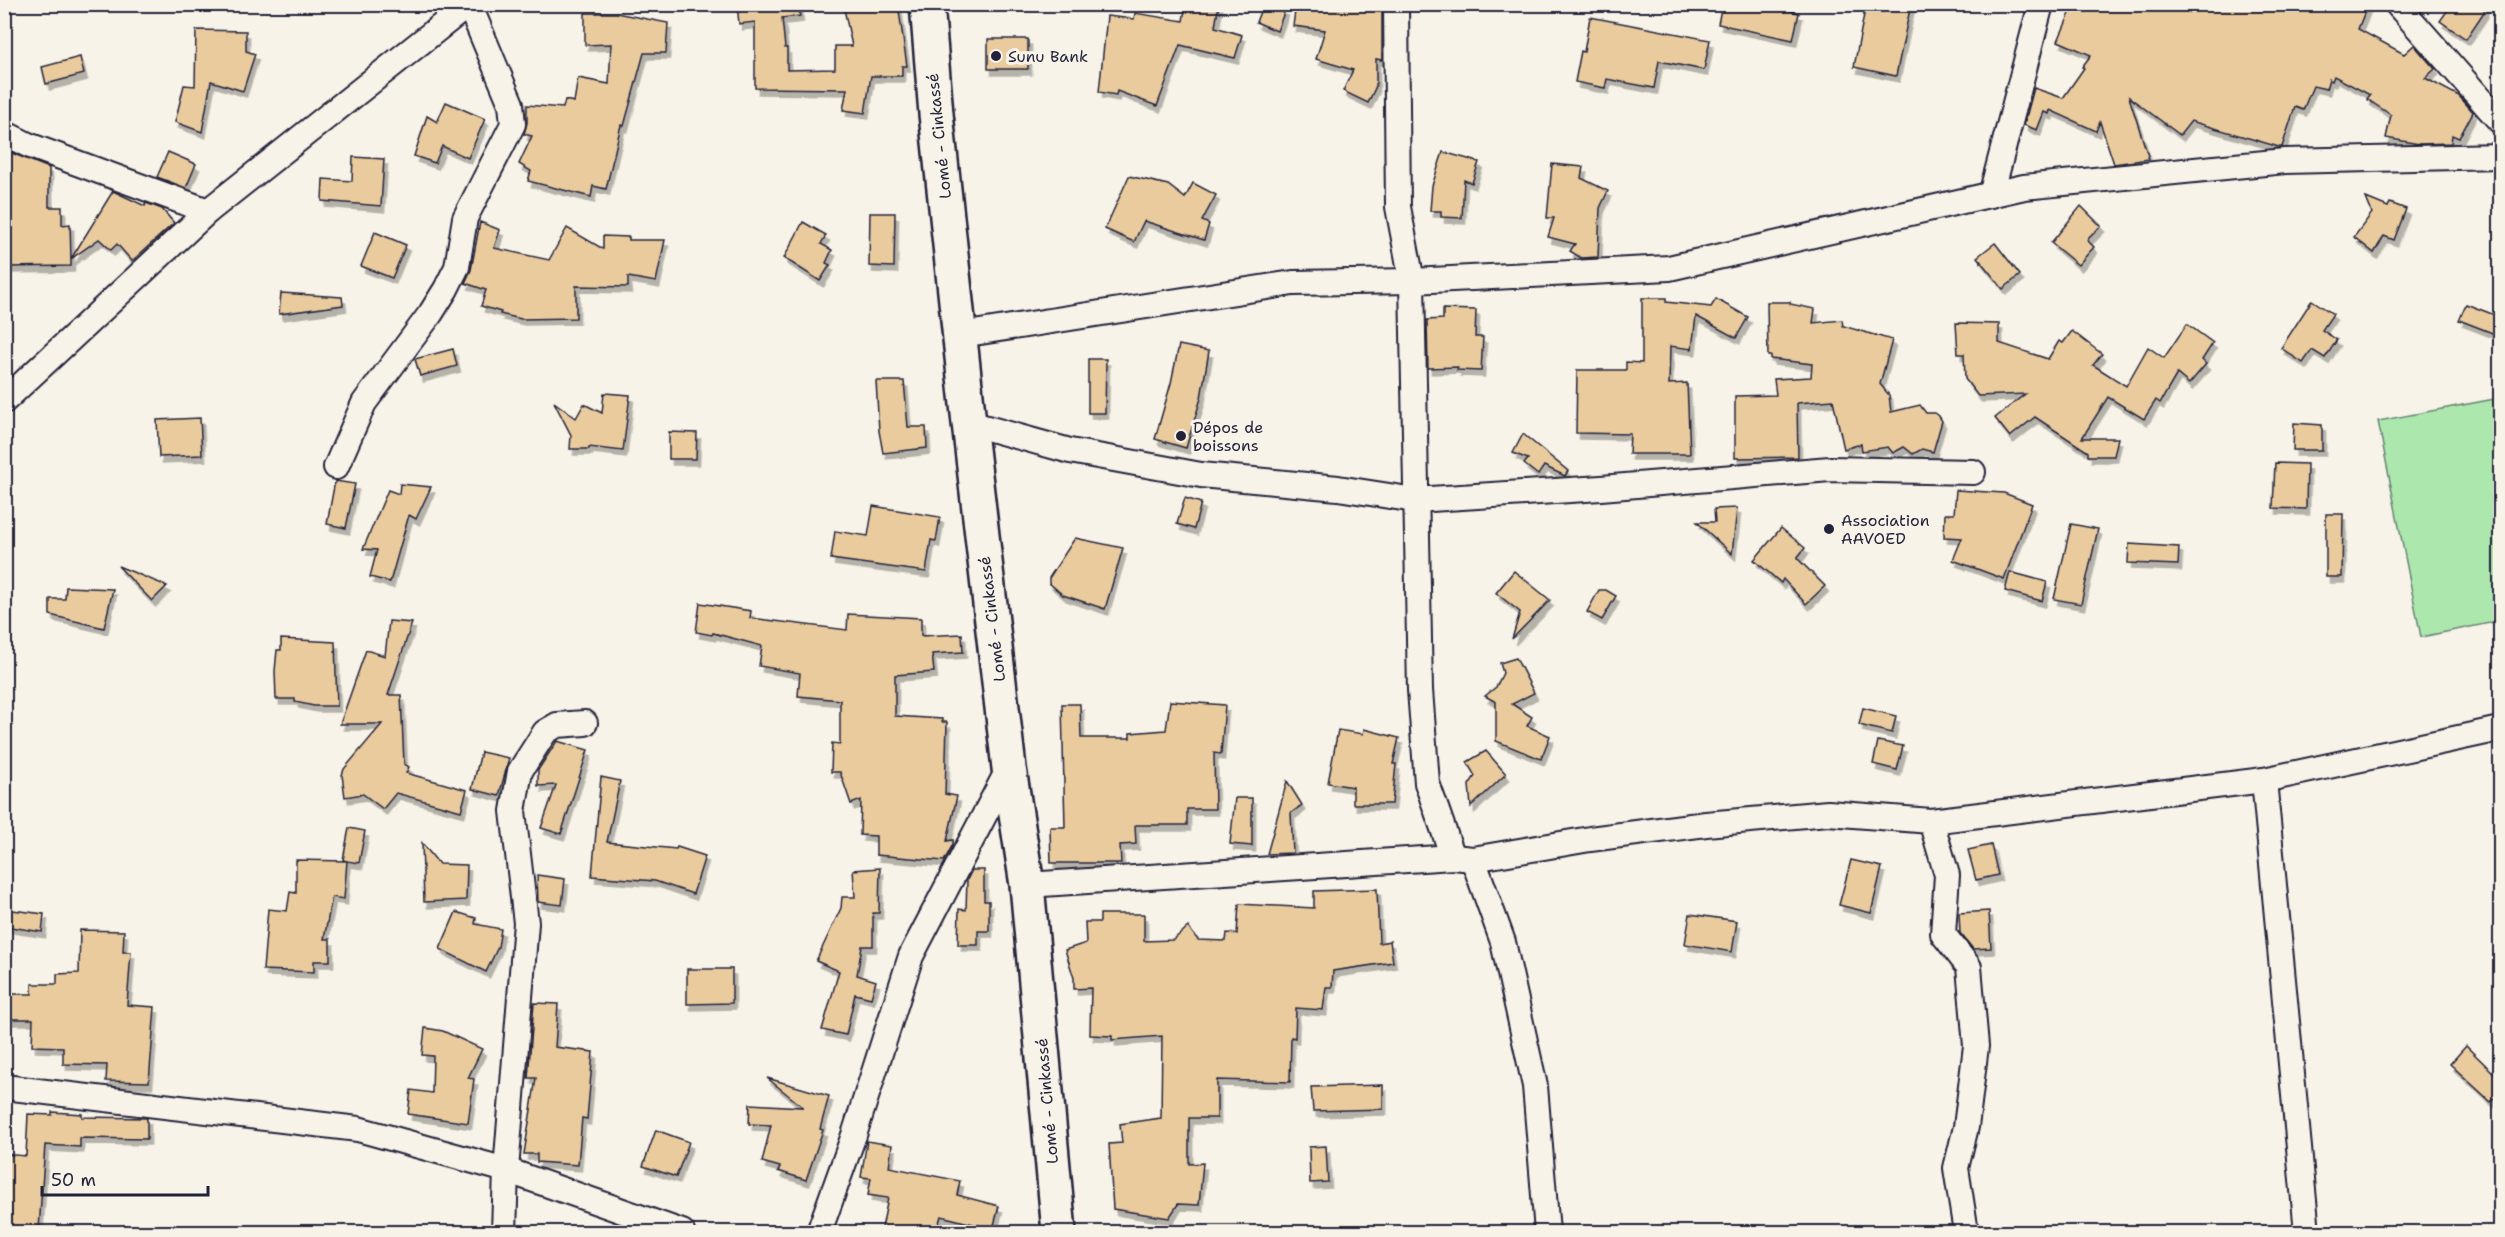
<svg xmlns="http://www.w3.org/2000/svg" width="2505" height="1237" font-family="'Shantell Sans',sans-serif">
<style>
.green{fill:#ace7ad;stroke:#678474;stroke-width:1.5}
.building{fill:#eacb9d;stroke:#22223b;stroke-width:1.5;filter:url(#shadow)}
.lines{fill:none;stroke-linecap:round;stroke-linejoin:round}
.minor-casing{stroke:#22223b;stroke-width:28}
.trunk-casing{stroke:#22223b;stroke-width:38}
.minor{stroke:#f7f3e8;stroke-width:24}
.trunk{stroke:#f7f3e8;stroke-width:33}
.poi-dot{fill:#22223b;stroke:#f7f3e8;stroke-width:2}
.labels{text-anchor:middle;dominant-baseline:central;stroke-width:6;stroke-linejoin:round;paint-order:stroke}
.poi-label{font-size:16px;fill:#22223b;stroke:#f7f3e8;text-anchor:start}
.street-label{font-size:16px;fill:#22223b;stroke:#f7f3e8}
</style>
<defs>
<filter id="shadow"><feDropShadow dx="3.5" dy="6" stdDeviation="0" flood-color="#0004"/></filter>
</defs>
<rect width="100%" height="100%" fill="#f7f3e8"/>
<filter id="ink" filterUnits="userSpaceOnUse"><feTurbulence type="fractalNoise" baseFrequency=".0167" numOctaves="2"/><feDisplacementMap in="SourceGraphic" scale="12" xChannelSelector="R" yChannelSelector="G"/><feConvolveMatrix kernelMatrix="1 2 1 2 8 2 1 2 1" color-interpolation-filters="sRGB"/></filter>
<g filter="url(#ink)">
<polygon class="green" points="2500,398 2500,621 2421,637 2378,421"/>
<g class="building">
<polygon points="737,4 799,4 800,16 782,18 785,48 787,48 787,70 835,69 835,46 852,46 843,4 898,4 907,66 902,66 902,76 871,76 865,113 843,110 847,89 755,88 755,22 739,24"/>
<polygon points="1186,4 1219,4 1215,27 1242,35 1235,58 1180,45 1157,106 1117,91 1116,95 1099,92 1107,16 1134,19 1135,13 1183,21"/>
<polygon points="1263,4 1285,10 1277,31 1256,22"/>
<polygon points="1296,4 1382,4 1382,60 1376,59 1376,86 1368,103 1343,91 1353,70 1316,59 1325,30 1293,26"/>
<polygon points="1722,4 1761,4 1799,13 1793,40 1718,24"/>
<polygon points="1866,4 1911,4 1896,76 1854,67"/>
<polygon points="2074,4 2368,4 2358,29 2404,54 2414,45 2435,69 2425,78 2459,96 2473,112 2459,138 2452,135 2451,143 2419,144 2386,138 2391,115 2367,99 2370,95 2334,76 2332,81 2329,79 2326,89 2313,86 2303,110 2295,107 2282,147 2279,147 2191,121 2180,135 2129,97 2149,159 2114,164 2100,122 2096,131 2050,110 2049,114 2044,112 2037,130 2024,125 2034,88 2063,98 2084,68 2082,67 2091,55 2058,41"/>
<polygon points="2452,4 2485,4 2484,12 2466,39 2440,21"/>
<polygon points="585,13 616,13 668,23 666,53 644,53 624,126 621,125 606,189 593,186 591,197 528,181 531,171 519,164 532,136 524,134 527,123 527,105 563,108 565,100 574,102 578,78 609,84 611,44 585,45"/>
<polygon points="1590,17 1710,40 1704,70 1659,61 1654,88 1607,79 1605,88 1575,82 1581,51 1584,52"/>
<polygon points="196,30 246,31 246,51 255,54 243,91 211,81 202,132 175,122 184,85 195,86"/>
<rect x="988" y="39" width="40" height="30"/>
<polygon points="80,57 84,74 46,84 42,67"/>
<polygon points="446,102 485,119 468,158 442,146 435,163 414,156 427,116 437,122"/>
<polygon points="4,150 49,168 49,207 62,207 62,225 70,224 71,259 113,191 145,206 146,203 162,209 174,223 132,261 117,244 111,250 99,239 71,259 71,266 4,267"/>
<polygon points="168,152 196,164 186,188 157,177"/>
<polygon points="1443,152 1479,162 1472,183 1464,180 1462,218 1441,217 1441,211 1430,211 1432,186"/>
<polygon points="353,157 384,159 381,206 322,201 323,179 352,181"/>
<polygon points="1552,164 1583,167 1581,178 1608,191 1600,208 1598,257 1581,258 1570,251 1575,244 1548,237 1554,218 1547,218"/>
<polygon points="1129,176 1168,185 1185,198 1193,183 1216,195 1202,221 1209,224 1204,240 1144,221 1134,242 1105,229"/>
<polygon points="2366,198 2388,207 2390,203 2406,209 2394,240 2384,236 2374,253 2354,237 2372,213"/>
<polygon points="2081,206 2101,226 2087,240 2094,247 2078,265 2051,243"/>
<polygon points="870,213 895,213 894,267 869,266"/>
<polygon points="480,222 500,230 494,248 549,260 567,228 603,249 603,236 629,237 629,240 665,240 656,282 628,277 628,287 576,286 576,318 521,319 500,314 501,312 481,306 486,290 465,283 471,270"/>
<polygon points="803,222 826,235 821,244 832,250 826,263 830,265 820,281 784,258"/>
<polygon points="375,232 406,245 392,278 361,266"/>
<polygon points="1995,243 2020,275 2003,289 1977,257"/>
<polygon points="281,293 342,297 343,305 279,314"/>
<polygon points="1642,298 1666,298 1666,302 1711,307 1716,299 1748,317 1736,338 1696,316 1692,349 1670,346 1669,384 1687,383 1690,454 1629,454 1630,434 1576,433 1577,370 1626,370 1626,362 1642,363"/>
<polygon points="2312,300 2333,314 2322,330 2337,340 2325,358 2312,350 2303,363 2281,348"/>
<polygon points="1767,302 1790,302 1790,304 1815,309 1813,323 1842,320 1843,326 1892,340 1880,384 1889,395 1891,412 1920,405 1926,413 1935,413 1939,416 1942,421 1933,452 1922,449 1913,454 1904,447 1893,453 1888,447 1862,451 1861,444 1844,449 1833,400 1797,403 1798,457 1735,458 1735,396 1776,395 1774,379 1811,377 1812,364 1771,359 1771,356 1768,356"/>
<polygon points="2466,304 2500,317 2495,334 2459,320"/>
<polygon points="1443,309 1476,310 1475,337 1483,337 1481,371 1457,370 1458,367 1428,368 1427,320 1443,319"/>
<polygon points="1956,323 1999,324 1999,343 2048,359 2059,341 2063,343 2072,331 2102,354 2093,365 2126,386 2148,347 2164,358 2187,324 2213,343 2202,360 2206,364 2189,384 2177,374 2160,403 2156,400 2144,419 2108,397 2082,438 2118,438 2114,456 2088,456 2088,452 2035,417 2010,437 1995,418 2025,394 1978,396 1965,379 1964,354 1958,354"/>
<polygon points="1179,345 1209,351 1201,398 1186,448 1155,439 1171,383"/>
<polygon points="453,349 457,366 420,376 415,359"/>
<polygon points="1088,359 1106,359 1105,413 1088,413"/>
<polygon points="876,381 904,381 908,427 926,427 927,448 883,453 879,431"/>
<polygon points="604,393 630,395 623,451 589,447 589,449 570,449 571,435 554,402 576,418 584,404 602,413"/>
<polygon points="200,418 202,455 159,457 157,420"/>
<polygon points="2294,423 2322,425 2322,450 2293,450"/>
<polygon points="669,432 697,433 696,459 669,459"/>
<polygon points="1523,434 1568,471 1565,476 1544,466 1538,475 1524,464 1528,459 1513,453"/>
<polygon points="2275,463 2307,464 2306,509 2273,508"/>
<polygon points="335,481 355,484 346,528 327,524"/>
<polygon points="400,484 431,487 416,519 409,515 390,582 370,577 377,550 363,549 388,490 399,494"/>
<polygon points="1956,490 2004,493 2032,504 2004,579 1953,560 1962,538 1944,537 1945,514 1954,514"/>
<polygon points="1185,498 1201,503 1194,529 1177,524"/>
<polygon points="873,506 940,517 936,541 931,540 926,572 831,559 835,531 868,536"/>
<polygon points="1737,508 1735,527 1732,554 1697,522 1715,522 1714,509"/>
<polygon points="2326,514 2343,514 2342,577 2326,577"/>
<polygon points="2071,524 2098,529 2081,604 2054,599"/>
<polygon points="1781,528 1805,548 1797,558 1825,586 1806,604 1783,579 1781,583 1754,560"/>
<polygon points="1075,538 1123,548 1105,609 1063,595 1049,583 1049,578"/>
<polygon points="2129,544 2179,547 2178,565 2128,563"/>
<polygon points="118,566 167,586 152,601"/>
<polygon points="1514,571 1550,600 1512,639 1520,612 1496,593"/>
<polygon points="2010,572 2047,582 2042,601 2005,591"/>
<polygon points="66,587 113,589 104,628 50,615 50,599 65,599"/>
<polygon points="1599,590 1606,590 1616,596 1602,620 1587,612"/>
<polygon points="700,603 751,611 750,618 847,630 848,614 921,618 921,636 962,634 963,652 932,654 934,672 895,675 895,716 942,719 942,722 947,722 945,794 957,796 947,841 953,840 953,844 944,861 876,855 876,836 860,835 861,800 851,804 840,772 831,772 832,743 840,744 840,700 798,696 800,673 759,666 762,646 713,633 712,635 696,632"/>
<polygon points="389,621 412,623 388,695 401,695 404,764 409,767 406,773 467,790 461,811 396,793 383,809 363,794 345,797 342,775 344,769 382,724 340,724 366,650 385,656"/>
<polygon points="281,639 335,642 337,706 314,706 295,702 295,699 276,699 275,671 277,650 281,650"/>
<polygon points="1516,658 1534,693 1512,704 1532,717 1527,726 1550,736 1541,759 1496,741 1496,702 1485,696 1496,687 1503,673 1500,663"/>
<polygon points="1170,701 1225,705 1221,754 1214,753 1215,809 1187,809 1187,825 1135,825 1136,844 1120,845 1121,863 1051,863 1050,827 1065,827 1062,704 1080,704 1081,738 1130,738 1130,733 1166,730"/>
<polygon points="1863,708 1896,716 1892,733 1859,725"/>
<polygon points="1364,729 1399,738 1393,764 1396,764 1392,804 1353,804 1353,787 1328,783 1338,730 1363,734"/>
<polygon points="557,741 588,750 561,834 541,828 556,785 538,786 538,770"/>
<polygon points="1878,741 1903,746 1897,770 1873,764"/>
<polygon points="1486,751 1506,774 1471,807 1469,785 1475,776 1467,762"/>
<polygon points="481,752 509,758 499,796 472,789"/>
<polygon points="601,777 620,781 607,842 676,849 677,847 705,856 693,894 655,881 592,876"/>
<polygon points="1287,781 1302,805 1291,813 1293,853 1267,854"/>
<polygon points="1235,798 1252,798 1252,846 1230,844"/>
<polygon points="349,828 365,831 359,863 347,861 344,899 332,897 324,939 330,939 330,961 314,961 314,972 263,970 268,909 287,911 290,892 296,893 296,860 347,861 343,860"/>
<polygon points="422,843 439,864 467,865 466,900 424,902"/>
<polygon points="1991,845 1998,875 1976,880 1968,850"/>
<polygon points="1851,860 1882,867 1871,913 1839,905"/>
<polygon points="880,868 879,913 873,913 873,946 862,946 857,975 876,981 871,998 855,994 846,1035 822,1030 839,971 816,961 841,908 842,897 855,897 853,870"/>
<polygon points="972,870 984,870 984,901 989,901 989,931 978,931 978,945 958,945 959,909 966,910 967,880"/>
<polygon points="537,875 565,879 562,905 538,902"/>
<polygon points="1377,889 1379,943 1390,941 1393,962 1333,971 1332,987 1326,987 1323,1010 1296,1008 1295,1038 1291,1037 1290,1082 1217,1080 1217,1118 1189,1118 1189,1164 1203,1163 1199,1205 1178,1204 1169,1218 1113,1209 1109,1144 1122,1143 1120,1124 1161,1118 1162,1036 1112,1040 1112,1036 1090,1035 1091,988 1074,989 1074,978 1065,950 1086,943 1085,922 1100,922 1100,914 1144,914 1144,941 1173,940 1188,927 1198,940 1226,941 1227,933 1237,934 1239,904 1314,908 1314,891"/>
<polygon points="4,909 44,914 42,932 4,926"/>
<polygon points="1989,911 1991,948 1973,949 1960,933 1959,913"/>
<polygon points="456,912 476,918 475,924 501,929 498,947 486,972 440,949"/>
<polygon points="1690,914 1737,921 1732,952 1685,944"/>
<polygon points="80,930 124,931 123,952 131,952 127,1005 155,1007 149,1082 106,1081 107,1065 63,1064 63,1047 32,1046 33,1019 7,1019 8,994 32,994 32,984 57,984 57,974 79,973"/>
<polygon points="687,969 732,969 732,1003 687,1004"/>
<polygon points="534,1003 558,1004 555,1047 593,1052 587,1119 582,1118 578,1165 537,1162 537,1154 524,1154 536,1078 528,1078"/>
<polygon points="425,1028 443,1031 482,1049 468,1078 474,1079 468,1123 408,1114 411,1090 432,1093 433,1056 422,1055"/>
<polygon points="2466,1046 2500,1079 2500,1093 2491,1102 2450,1064"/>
<polygon points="767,1078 829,1096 820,1129 823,1130 806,1180 778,1171 780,1167 762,1162 771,1125 749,1124 750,1104 803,1107"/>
<polygon points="1383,1085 1383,1109 1313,1111 1311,1087"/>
<polygon points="52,1112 82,1114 82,1117 147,1118 147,1139 80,1138 80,1147 45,1145 39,1229 4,1228 4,1154 26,1156 28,1114 52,1115"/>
<polygon points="656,1130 689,1142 676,1177 643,1166"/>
<polygon points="867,1141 892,1145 889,1167 960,1181 957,1195 999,1206 993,1229 941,1216 936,1233 881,1233 888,1198 868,1195 871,1178 861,1177"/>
<polygon points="1326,1146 1328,1182 1310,1183 1309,1147"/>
</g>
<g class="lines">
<defs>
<g id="minor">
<polyline points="1396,4 1398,207 1412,281 1420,690 1427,783 1453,857"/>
<polyline points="2397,4 2500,121"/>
<polyline points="4,133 28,145 208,211"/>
<polyline points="1991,195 2041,4"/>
<polyline points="961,335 1293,283 1412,281 1669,268 2024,187 2285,161 2500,156"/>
<polyline points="4,401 208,211 469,4 511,104 513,124 465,218 457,267 446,289 431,313 364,403 336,467"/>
<polyline points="969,423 1070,451 1201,475 1338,488 1415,500 1601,488 1830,469 1973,472"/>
<polyline points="2264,780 2307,1232"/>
<polyline points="1931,821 1947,875 1943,934 1969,967 1976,1046 1966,1127 1956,1168 1966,1232"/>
<polyline points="1473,859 1503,942 1535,1086 1547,1232"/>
<polyline points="1027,885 1453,857 1473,859 1590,839 1706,824 1828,813 1931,821 2264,780 2500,729"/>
<polyline points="4,1087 358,1129 506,1170 682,1232"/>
<polyline points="504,1232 506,1170 526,923 513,811 520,771 545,732 557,725 585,723"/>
<polyline points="819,1232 854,1135 911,956 1009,768"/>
</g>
<polyline id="trunk" points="927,4 936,114 969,423 1009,768 1027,885 1059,1232"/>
</defs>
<use href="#minor" class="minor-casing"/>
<use href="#trunk" class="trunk-casing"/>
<use href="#minor" class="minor"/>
<use href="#trunk" class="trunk"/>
</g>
</g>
<g class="poi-dot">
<circle cx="996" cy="56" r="6"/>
<circle cx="1181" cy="436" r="6"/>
<circle cx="1829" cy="529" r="6"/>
</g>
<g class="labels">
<g class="poi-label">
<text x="1008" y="56">Sunu Bank</text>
<text x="1193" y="427">Dépos de<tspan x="1193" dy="18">boissons</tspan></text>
<text x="1841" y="520">Association<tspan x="1841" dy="18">AAVOED</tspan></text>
</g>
<g class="street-label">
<text transform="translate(939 136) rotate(-96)">Lomé - Cinkassé</text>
<text transform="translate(992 619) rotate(-97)">Lomé - Cinkassé</text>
<text transform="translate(1047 1101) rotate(-95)">Lomé - Cinkassé</text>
</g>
</g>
<rect width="2505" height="1237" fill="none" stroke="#f7f3e8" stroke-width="24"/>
<rect x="12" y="12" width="2481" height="1213" fill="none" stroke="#22223b" stroke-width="2" filter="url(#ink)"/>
<path d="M42 1186v9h166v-9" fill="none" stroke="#22223b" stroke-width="3"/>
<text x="51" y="1186" font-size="18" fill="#22223b" stroke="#f7f3e8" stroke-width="4.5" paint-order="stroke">50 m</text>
</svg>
